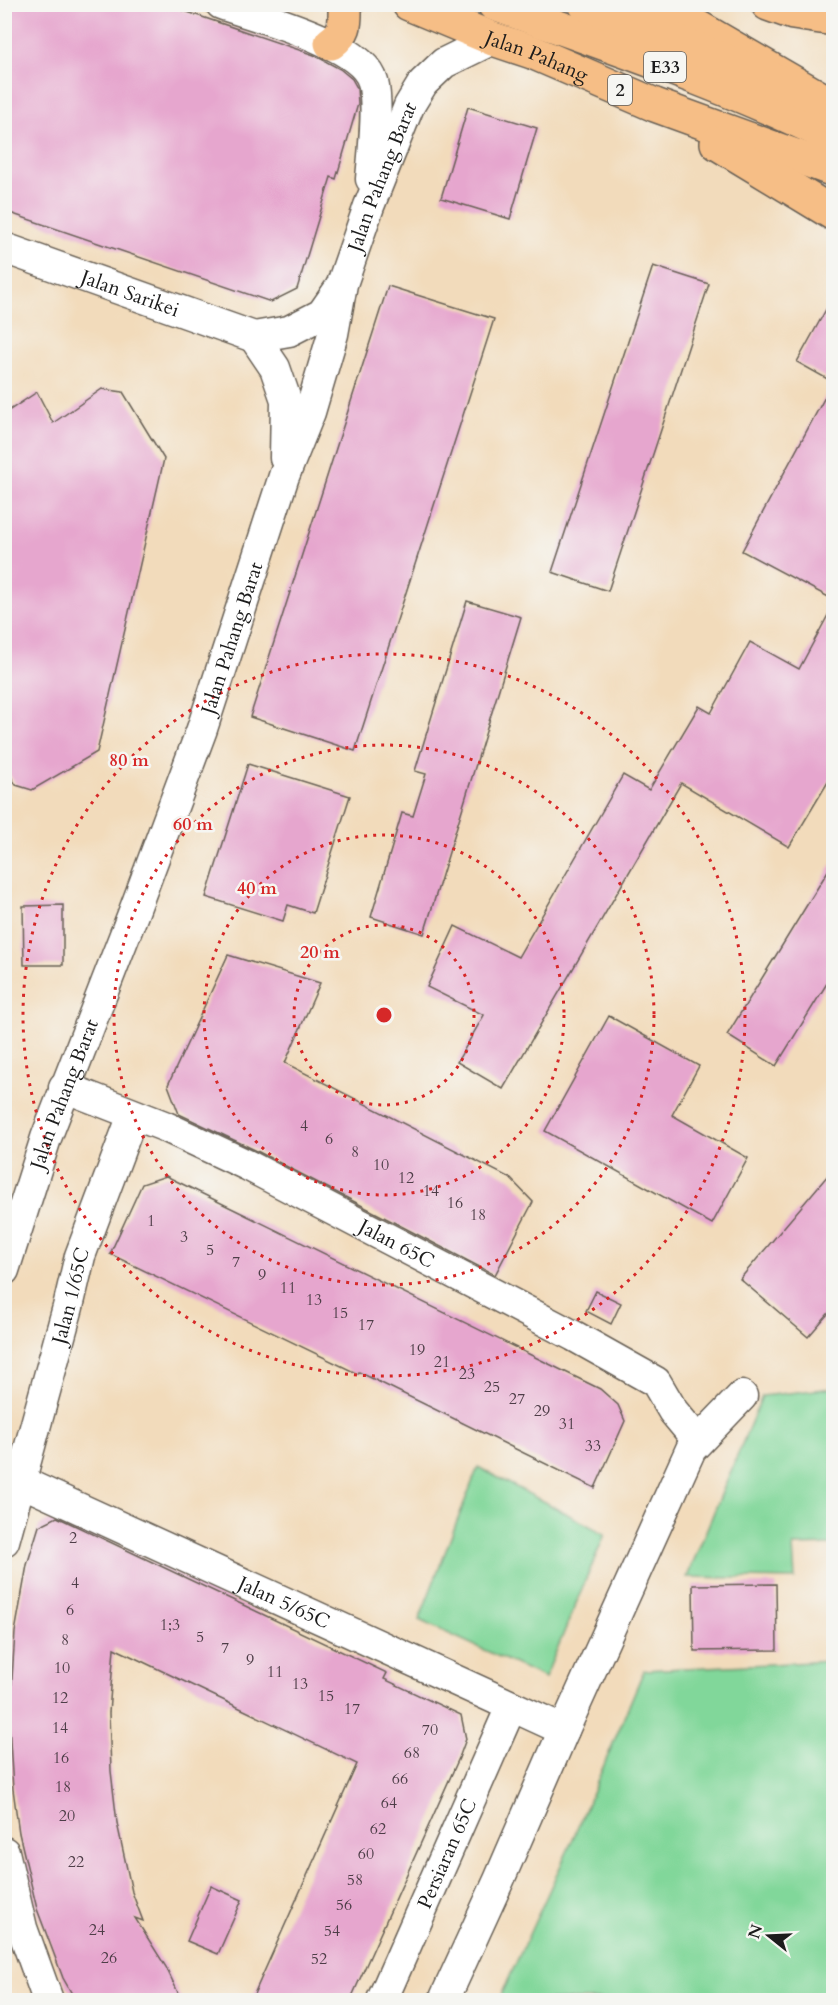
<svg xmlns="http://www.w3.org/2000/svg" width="838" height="2005" font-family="Cardo,serif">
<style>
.green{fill:#81d79a;stroke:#4e7a5b;stroke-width:1.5}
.building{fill:#e6a6ce}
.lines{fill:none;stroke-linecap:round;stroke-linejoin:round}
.street-casing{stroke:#675f54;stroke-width:33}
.primary-casing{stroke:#675f54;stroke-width:36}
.highway-casing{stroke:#675f54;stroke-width:36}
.street{stroke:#fff;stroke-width:30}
.primary{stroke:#f6be86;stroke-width:33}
.highway{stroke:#f6be86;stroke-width:33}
.ring{fill:none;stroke:#d62828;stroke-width:3;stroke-dasharray:3 6}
.labels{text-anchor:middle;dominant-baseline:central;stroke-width:5;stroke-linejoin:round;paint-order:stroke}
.number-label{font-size:16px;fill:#4e3e48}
.shield{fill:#f6f6f2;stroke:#5d5d5c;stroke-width:1.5}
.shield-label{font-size:18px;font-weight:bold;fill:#1c1c1c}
.street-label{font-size:20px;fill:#1c1c1c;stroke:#f6f6f2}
.centre{fill:#d62828;stroke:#f6f6f2;stroke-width:3}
.ring-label{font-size:18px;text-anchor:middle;font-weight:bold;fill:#d62828;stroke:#f6f6f2;stroke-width:5;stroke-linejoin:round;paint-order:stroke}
</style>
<rect width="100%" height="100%" fill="#f6f6f2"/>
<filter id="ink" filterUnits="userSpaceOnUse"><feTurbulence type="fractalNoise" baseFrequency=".0167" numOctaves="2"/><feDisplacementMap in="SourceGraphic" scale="12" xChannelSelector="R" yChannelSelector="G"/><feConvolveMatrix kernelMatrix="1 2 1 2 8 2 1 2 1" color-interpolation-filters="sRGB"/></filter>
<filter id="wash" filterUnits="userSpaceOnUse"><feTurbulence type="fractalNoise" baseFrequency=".008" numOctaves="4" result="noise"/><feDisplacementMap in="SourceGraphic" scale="24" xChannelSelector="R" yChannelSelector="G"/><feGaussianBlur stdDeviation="1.35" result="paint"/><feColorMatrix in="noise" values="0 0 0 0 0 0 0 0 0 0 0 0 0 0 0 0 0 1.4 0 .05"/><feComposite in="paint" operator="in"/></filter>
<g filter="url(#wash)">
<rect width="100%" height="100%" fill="#f2dbbb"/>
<g class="green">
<polygon points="833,1388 833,1545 793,1546 795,1579 687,1577 762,1396"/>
<polygon points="478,1467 605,1534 545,1678 419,1620"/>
<polygon points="833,1661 833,2000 499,2000 572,1841 644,1670"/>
</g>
<g id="blocks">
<g class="building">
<polygon points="4,4 164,4 314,55 340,69 352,79 357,88 358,104 336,179 331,177 297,289 271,302 4,211"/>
<polygon points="468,107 537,128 510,219 441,198"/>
<polygon points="653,266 709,284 608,591 552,572"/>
<polygon points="388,286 494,319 355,751 250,717"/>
<polygon points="834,295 834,600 742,551 833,382 797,362"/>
<polygon points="102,389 123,392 164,459 97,752 32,790 16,785 4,766 4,414 37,392 53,423"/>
<polygon points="467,601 521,617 424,934 371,917 402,813 413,816 426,774 415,771"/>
<polygon points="834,604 834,772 789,847 681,783 503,1089 457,1062 484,1015 427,987 455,926 518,957 623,775 649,790 699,706 711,713 750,642 799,669"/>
<polygon points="248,764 350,796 313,913 288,905 283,921 206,897"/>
<polygon points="834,861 834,972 776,1066 727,1035"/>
<polygon points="63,905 63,965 24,965 23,906"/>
<polygon points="228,955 320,983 285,1063 510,1178 533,1202 495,1275 255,1150 179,1114 168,1085"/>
<polygon points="609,1016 699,1066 672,1115 748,1158 712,1224 545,1131"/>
<polygon points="834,1168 834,1307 808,1337 740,1279"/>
<polygon points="166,1176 600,1389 618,1405 625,1421 595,1488 359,1372 358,1374 110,1254 142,1184"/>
<polygon points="596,1291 621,1303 611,1324 586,1311"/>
<polygon points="57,1517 387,1673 384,1679 461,1715 466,1739 459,1758 350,2001 251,2001 357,1764 114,1648 109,1713 111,1771 117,1823 132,1892 143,1921 135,1918 166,1967 182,2001 76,2001 63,1978 37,1909 19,1833 13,1789 9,1725 15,1632 27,1565 39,1526"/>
<polygon points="776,1584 777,1650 694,1651 693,1585"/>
<polygon points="211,1886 242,1900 218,1954 187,1941"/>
</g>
</g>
</g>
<g filter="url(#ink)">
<use href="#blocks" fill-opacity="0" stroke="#675f54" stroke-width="1.5"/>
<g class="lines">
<defs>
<g id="street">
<path d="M221 4C257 17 363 43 373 82 379 106 373 154 371 179"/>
<path id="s1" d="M4 248 254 337 289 331 322 314 340 288"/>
<polyline points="254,337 275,368 286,400 285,458"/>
<path id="s2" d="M64 1087 164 1126 247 1165 574 1336 656 1382 673 1411 697 1440"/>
<path id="s3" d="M4 1270 46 1138 133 914 202 729 284 476 310 412 333 334 342 284 369 206 409 106 423 83 444 63 493 39"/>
<path id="s4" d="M4 1474 564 1730"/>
<path id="s5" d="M4 1541 68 1307 80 1256 133 1115"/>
<polyline points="4,1852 22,1928 48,2000"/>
<path id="s6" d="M382 2000 511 1707"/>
<polyline points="444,2000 499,1880 564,1730 691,1449 742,1396"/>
</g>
<g id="primary">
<path id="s7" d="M409 4 493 39 532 52 655 105 834 170"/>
<polyline points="658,4 834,106"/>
<path d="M331 43C347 31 345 23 345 4"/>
<polyline points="717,143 834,214"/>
</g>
<g id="highway">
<path d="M494 4C608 45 725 84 834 138"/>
<polyline points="585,4 815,96"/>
<polyline points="768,4 793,13 834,19"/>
</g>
</defs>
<use href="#street" class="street-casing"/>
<use href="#primary" class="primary-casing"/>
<use href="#highway" class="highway-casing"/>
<use href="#street" class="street"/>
<use href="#primary" class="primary"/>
<use href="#highway" class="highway"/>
</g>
</g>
<g class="ring">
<circle cx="384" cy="1015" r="90"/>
<circle cx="384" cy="1015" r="180"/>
<circle cx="384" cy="1015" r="270"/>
<circle cx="384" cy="1015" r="361"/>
</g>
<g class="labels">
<g class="number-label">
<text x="304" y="1126">4</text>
<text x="329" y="1139">6</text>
<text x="355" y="1152">8</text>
<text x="381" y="1165">10</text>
<text x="406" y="1178">12</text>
<text x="431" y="1191">14</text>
<text x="455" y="1203">16</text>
<text x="478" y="1215">18</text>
<text x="151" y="1221">1</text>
<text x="184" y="1237">3</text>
<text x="210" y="1250">5</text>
<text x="236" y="1262">7</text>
<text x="262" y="1275">9</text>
<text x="288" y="1288">11</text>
<text x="314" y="1300">13</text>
<text x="340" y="1313">15</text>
<text x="366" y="1325">17</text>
<text x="417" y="1350">19</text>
<text x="442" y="1362">21</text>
<text x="467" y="1374">23</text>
<text x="492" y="1387">25</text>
<text x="517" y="1399">27</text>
<text x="542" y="1411">29</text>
<text x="567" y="1424">31</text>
<text x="593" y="1446">33</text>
<text x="73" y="1538">2</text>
<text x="75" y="1583">4</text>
<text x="70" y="1610">6</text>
<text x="170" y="1625">1;3</text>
<text x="200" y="1637">5</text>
<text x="65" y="1640">8</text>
<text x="225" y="1648">7</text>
<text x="250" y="1660">9</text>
<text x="62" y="1668">10</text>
<text x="275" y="1672">11</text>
<text x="300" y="1684">13</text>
<text x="326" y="1696">15</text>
<text x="60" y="1698">12</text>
<text x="352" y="1709">17</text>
<text x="60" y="1728">14</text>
<text x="430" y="1730">70</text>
<text x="412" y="1753">68</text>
<text x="61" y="1758">16</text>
<text x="400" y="1779">66</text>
<text x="63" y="1787">18</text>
<text x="389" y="1803">64</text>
<text x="67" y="1816">20</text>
<text x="378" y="1829">62</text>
<text x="366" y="1854">60</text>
<text x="76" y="1862">22</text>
<text x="355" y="1880">58</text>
<text x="344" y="1905">56</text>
<text x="97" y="1930">24</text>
<text x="332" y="1931">54</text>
<text x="109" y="1958">26</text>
<text x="319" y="1959">52</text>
</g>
<g class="shield">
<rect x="644" y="52" width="42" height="30" rx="4.5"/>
<rect x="608" y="75" width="24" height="30" rx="4.5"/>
</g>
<g class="shield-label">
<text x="665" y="67">E33</text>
<text x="620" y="90">2</text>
</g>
<g class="street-label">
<text stroke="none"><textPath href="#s7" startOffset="138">Jalan Pahang</textPath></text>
<text stroke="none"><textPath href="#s3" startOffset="1158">Jalan Pahang Barat</textPath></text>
<text stroke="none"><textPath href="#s1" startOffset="134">Jalan Sarikei</textPath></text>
<text stroke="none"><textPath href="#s3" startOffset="672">Jalan Pahang Barat</textPath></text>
<text stroke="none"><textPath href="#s3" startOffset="186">Jalan Pahang Barat</textPath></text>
<text stroke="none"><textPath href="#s2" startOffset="368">Jalan 65C</textPath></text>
<text stroke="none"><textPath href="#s5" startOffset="254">Jalan 1/65C</textPath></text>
<text stroke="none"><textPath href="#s4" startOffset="308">Jalan 5/65C</textPath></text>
<text stroke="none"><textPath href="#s6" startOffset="160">Persiaran 65C</textPath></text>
</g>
</g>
<circle cx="384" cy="1015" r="9" class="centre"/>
<g class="ring-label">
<text x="129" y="766">80 m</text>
<text x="193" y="830">60 m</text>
<text x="257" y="894">40 m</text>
<text x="320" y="958">20 m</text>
</g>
<rect width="838" height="2005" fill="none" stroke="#f6f6f2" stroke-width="24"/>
<g transform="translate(769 1936) rotate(288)" stroke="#f6f6f2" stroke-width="4.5" paint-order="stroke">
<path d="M0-4.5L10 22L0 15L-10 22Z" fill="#1c1c1c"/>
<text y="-9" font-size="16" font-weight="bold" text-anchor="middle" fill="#1c1c1c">N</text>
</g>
</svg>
